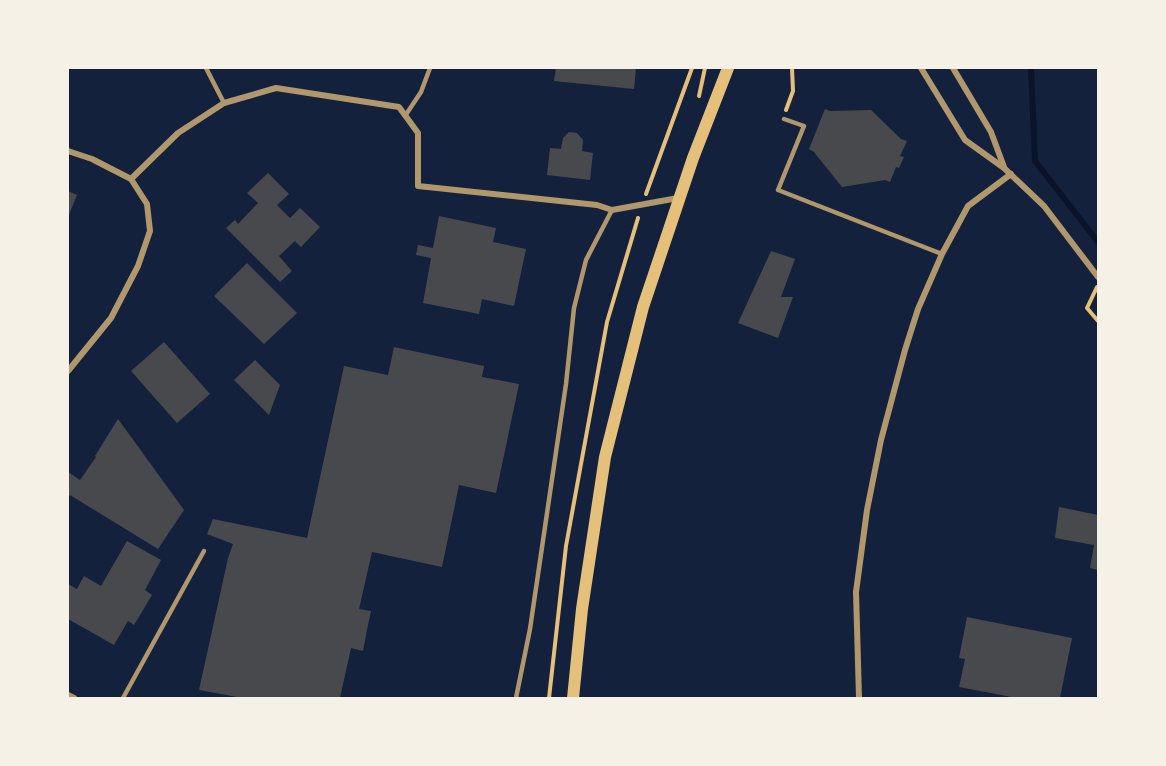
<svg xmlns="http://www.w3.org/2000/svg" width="1166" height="766" font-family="Cabin,sans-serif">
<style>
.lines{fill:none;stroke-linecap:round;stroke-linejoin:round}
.stream{stroke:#0b132b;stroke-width:6}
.building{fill:#48494c}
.path{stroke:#e5c07b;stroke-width:4}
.service{stroke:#b1986c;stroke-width:4.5}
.minor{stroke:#b1986c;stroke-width:6}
.secondary{stroke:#e5c07b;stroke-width:12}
</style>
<rect width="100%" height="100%" fill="#14213d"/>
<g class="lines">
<polyline class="stream" points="1031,68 1035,161 1098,242"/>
</g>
<g class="building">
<polygon points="556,68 636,68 634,89 554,81"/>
<polygon points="825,109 830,111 871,110 901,139 907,141 900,156 904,157 899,168 896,167 890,182 885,180 842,187 814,152 809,149"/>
<polygon points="569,132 577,133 583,140 582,151 593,153 590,180 547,175 550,148 561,149 563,138"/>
<polygon points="268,173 289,194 277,205 290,218 300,208 320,227 301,247 295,241 279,256 292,271 280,282 226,228 235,220 238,224 258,203 247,193"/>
<polygon points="68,191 77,195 68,217"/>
<polygon points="439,216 496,228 493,242 526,249 514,306 482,299 479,314 423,303 431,258 416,255 418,245 433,248"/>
<polygon points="771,251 795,259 781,297 793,297 778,338 738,323"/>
<polygon points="247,263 297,313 264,344 214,296"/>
<polygon points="164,342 210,394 177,423 131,371"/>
<polygon points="394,347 484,366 482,377 519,384 496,493 459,485 442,567 372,552 359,609 371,611 367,630 363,651 351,648 340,698 243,698 199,690 228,558 233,544 207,534 213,519 307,538 344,366 388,375"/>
<polygon points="255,360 280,385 269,415 234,380"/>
<polygon points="118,419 184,510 158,549 70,495 68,498 68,472 80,480 96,457 95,456"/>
<polygon points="1059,507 1098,515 1097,534 1098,535 1098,570 1090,568 1094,545 1055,538"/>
<polygon points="127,541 161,560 145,590 152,595 134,625 128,621 114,645 68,619 68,584 77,589 84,576 101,586"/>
<polygon points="967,617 1072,638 1060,698 1017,698 959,687 965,659 959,658"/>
</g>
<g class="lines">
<g class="path">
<polyline points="699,96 705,68"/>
<polyline points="786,110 793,91 792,68"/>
<polyline points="646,194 692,68"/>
<polyline points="1097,287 1087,308 1098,321"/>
<polyline points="549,698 566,546 607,322 638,218"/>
</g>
<g class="service">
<polyline points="206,68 224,103"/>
<polyline points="405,116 421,92 430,68"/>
<polyline points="784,119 804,126 778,190 942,254"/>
<polyline points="123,698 204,551"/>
<polyline points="516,698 530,629 566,384 574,308 586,260 612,210"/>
</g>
<g class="minor">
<polyline points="921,68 965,140 1004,168 1044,206 1098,277"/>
<polyline points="953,68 991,132 1004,167"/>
<polyline points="68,151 92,159 131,179 147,204 150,231 138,266 111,318 68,371"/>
<polyline points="131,179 178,133 224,103 276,88 399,107 418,133 418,186 597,205 612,210 678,198"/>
<polyline points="68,695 74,698"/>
<polyline points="859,698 856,592 867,510 881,440 905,350 918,309 942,254 968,206 1011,174"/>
</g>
<polyline class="secondary" points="573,698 582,609 605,457 643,307 693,158 728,68"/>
</g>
<rect width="1166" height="766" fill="none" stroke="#f6f1e7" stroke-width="138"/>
</svg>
